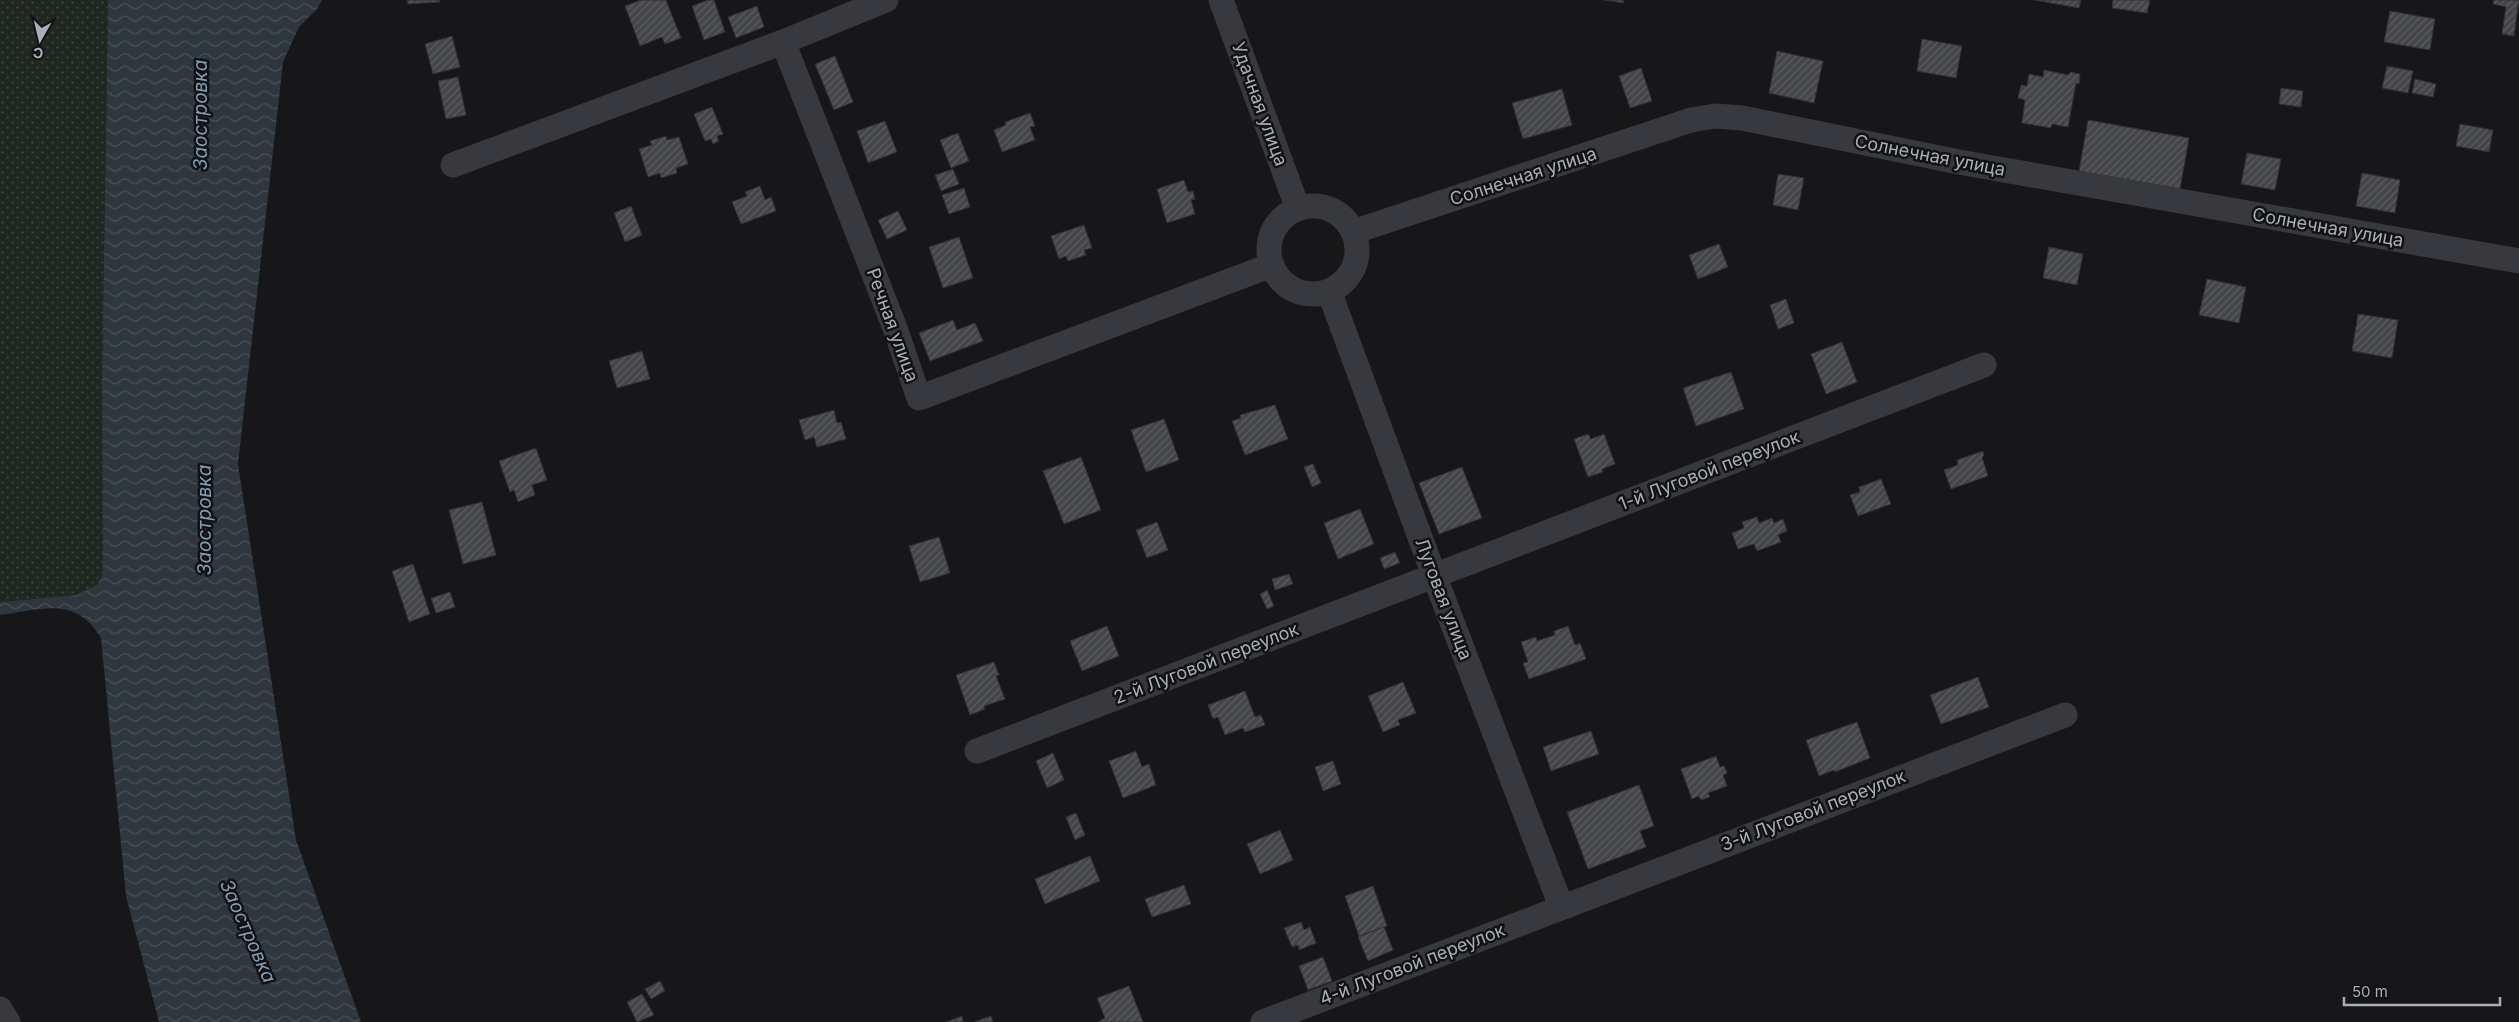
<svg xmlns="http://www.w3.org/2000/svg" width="2519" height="1022" font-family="Inter,sans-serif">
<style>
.grass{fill:url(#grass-dots)}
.water{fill:url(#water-waves)}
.building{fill:url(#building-hatch);stroke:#313135}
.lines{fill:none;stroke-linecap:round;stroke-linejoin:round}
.minor{stroke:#38393e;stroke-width:25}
.labels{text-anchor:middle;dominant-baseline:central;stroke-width:5;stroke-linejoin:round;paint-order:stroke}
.street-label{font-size:18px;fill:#a9afb9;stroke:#121214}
.water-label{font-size:19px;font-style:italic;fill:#819eb3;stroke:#121214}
</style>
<defs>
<pattern id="grass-dots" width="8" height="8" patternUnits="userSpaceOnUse" patternTransform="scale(1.25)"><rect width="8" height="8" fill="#1f2720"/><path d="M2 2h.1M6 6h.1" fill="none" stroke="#3d443e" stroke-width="1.8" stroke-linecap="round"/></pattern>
<pattern id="water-waves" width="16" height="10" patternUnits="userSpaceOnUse" patternTransform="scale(1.25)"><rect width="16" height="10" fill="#2d373d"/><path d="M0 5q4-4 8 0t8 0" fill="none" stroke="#495157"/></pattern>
<pattern id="building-hatch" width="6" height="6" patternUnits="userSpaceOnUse" patternTransform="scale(1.25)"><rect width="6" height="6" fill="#434549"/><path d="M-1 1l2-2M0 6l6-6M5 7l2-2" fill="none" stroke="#5b5d61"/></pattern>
</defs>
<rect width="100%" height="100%" fill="#171719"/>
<polygon class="grass" points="0,0 108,0 102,383 103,573 98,584 77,595 0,602"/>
<path class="water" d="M108 0H322L317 9 299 27 283 62 238 464 296 840 361 1022H159L126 896 101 638C75 595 42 610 0 615V602L77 595 98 584 103 573 102 383Z"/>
<g class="building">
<polygon points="407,0 440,0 440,2 408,4"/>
<polygon points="641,0 666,0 681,38 665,44 662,37 640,46 625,6"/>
<polygon points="708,0 714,0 725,32 704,40 692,6"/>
<polygon points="1604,0 1624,0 1623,3"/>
<polygon points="2034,0 2081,0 2079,8"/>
<polygon points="2113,0 2150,0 2147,13 2112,8"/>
<polygon points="2494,0 2519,0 2514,36 2502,34 2506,7 2493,4"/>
<polygon points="757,6 764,27 736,38 728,17"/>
<polygon points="2390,11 2435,19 2430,50 2384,42"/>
<polygon points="452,36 460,67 433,74 425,44"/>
<polygon points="1922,39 1962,46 1956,78 1917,71"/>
<polygon points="1777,51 1823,61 1814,103 1769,93"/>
<polygon points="835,56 853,102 834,110 815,64"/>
<polygon points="2387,66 2413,71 2408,93 2382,88"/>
<polygon points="1641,68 1652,101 1630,108 1619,76"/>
<polygon points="2044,70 2069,75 2070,72 2080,74 2079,84 2076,83 2068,127 2052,124 2051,128 2022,123 2025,100 2018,98 2021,85 2027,86 2029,74 2043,77"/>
<polygon points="458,77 466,115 446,119 438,81"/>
<polygon points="2415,79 2436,84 2433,97 2412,93"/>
<polygon points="2281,88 2303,91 2301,107 2279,104"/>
<polygon points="1562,89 1572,125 1523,139 1512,103"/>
<polygon points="712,107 723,134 717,136 719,141 713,144 711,139 705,141 694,114"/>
<polygon points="1030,113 1035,126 1030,127 1035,140 1002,152 994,130 1006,125 1005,122"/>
<polygon points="2088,120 2189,138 2180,189 2079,171"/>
<polygon points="885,121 897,152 868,163 857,131"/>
<polygon points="2460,124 2493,130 2489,152 2456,146"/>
<polygon points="958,133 969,161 951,168 940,140"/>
<polygon points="666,136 667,140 679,137 688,164 676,168 677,173 661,178 660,173 648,177 639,149 652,145 650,141"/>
<polygon points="2247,153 2281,159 2275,190 2241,184"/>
<polygon points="953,169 959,184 941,191 935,175"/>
<polygon points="2362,173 2400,180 2395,213 2356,206"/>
<polygon points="1778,174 1804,178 1798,210 1773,205"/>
<polygon points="1184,180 1188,192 1193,191 1195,199 1191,200 1195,214 1167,223 1157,189"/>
<polygon points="760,186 765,200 771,197 776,211 741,224 732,202 747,196 745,192"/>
<polygon points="964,188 970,207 949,214 942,195"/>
<polygon points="631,206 642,235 625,242 614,213"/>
<polygon points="898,211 907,230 887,239 878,220"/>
<polygon points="1084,225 1092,248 1084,250 1086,255 1068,261 1066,256 1059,259 1051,236"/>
<polygon points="959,237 973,278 943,288 929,247"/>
<polygon points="1719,244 1728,267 1698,279 1689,255"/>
<polygon points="2049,247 2083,254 2077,285 2043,278"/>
<polygon points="2207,279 2246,287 2239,323 2199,315"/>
<polygon points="1786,299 1794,323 1778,329 1770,305"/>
<polygon points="2358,314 2398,320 2392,358 2352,351"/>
<polygon points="953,320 957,330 975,323 983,341 930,361 919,333"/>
<polygon points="1842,342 1857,382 1826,394 1811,354"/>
<polygon points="642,351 650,379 617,388 609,361"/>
<polygon points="1731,372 1744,409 1696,426 1683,388"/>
<polygon points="1275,405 1288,439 1245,455 1232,421 1241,418 1240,415"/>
<polygon points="834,410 837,423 841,422 846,439 817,447 814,437 805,440 799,420"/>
<polygon points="1164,419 1179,460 1146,472 1131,430"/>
<polygon points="1588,434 1591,439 1604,434 1615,464 1602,469 1603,472 1588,477 1574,439"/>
<polygon points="536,448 547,480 532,485 535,495 518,502 514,490 510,492 499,461"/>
<polygon points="1983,451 1984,456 1982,457 1988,476 1951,489 1944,470 1958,465 1957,460"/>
<polygon points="1081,457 1101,510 1064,524 1043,471"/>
<polygon points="1313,464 1321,483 1312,487 1304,467"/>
<polygon points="1462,467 1482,518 1439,534 1419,483"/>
<polygon points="1881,479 1891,504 1858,516 1850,495 1860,492 1859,487"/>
<polygon points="482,502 496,555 463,564 449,510"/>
<polygon points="1360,509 1374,544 1338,559 1324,523"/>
<polygon points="1757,517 1759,523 1772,518 1774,523 1783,519 1787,531 1778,535 1781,542 1757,551 1754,544 1738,549 1732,533 1744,528 1742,522"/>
<polygon points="1157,522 1168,550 1147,558 1136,530"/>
<polygon points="939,537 950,573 920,582 909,546"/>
<polygon points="1395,552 1400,563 1384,569 1380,558"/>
<polygon points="413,564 430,614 409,622 392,571"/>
<polygon points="1289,574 1293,584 1275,590 1272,579"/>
<polygon points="1267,590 1274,606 1267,609 1260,594"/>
<polygon points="450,592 455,607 436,613 431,598"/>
<polygon points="1107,626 1119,656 1082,671 1070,641"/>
<polygon points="1568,626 1575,645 1580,643 1586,659 1529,679 1523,663 1528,662 1521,642 1536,637 1537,641 1555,635 1554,631"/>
<polygon points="994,662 999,675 996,676 1005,699 984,706 985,709 970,715 956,675"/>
<polygon points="1978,677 1989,707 1941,724 1930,695"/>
<polygon points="1403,682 1416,713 1398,720 1400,725 1383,732 1368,696"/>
<polygon points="1245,691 1255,717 1261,715 1265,725 1245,732 1243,728 1225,735 1218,717 1213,719 1208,705"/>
<polygon points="1857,722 1870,758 1835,772 1834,770 1819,776 1806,740"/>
<polygon points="1591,731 1599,754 1551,771 1543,747"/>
<polygon points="1136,751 1142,767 1149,764 1156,785 1123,798 1109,761"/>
<polygon points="1053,753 1064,780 1047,788 1036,761"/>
<polygon points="1716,756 1720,767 1724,766 1727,773 1723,775 1727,786 1708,793 1710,797 1701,800 1699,796 1692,799 1681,769"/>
<polygon points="1333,761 1341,784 1323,791 1315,767"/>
<polygon points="1639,785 1654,826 1640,831 1646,847 1588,869 1567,812"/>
<polygon points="1076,813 1085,835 1075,840 1066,817"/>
<polygon points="1280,830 1293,860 1260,874 1247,844"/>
<polygon points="1090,856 1100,881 1045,904 1035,879"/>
<polygon points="1184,885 1191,904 1152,917 1145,899"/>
<polygon points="1373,886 1387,926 1359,936 1345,896"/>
<polygon points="1301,922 1304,930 1310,927 1316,943 1299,950 1298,945 1292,947 1284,928"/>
<polygon points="1384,927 1393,950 1368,961 1358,937"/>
<polygon points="1323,957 1332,981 1308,990 1299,966"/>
<polygon points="660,981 665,991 651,999 645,989"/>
<polygon points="1129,986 1143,1022 1098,1022 1105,1018 1097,998"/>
<polygon points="642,994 654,1015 637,1022 627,1002"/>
<polygon points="962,1016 963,1022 946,1022"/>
<polygon points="991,1016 993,1022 974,1022"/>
</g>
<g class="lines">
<g class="minor">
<polyline points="1221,0 1298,209"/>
<polyline points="783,42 895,328 919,398 1272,265"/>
<polyline points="453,165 783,42 886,0"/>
<circle cx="1313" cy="250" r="44"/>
<polyline points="1353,232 1691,120 1715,116 1742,118 1959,162 2519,261"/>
<polyline points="1329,291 1434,575 1561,906"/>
<polyline points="977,751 1984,365"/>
<polyline points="0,1009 8,1022"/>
<polyline points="1263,1022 2065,715"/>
</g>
</g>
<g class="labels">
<g class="street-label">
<text transform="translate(1260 104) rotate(70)">Удачная улица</text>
<text transform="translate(1930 155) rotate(11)">Солнечная улица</text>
<text transform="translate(1523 176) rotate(-18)">Солнечная улица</text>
<text transform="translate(2328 227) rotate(10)">Солнечная улица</text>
<text transform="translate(893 325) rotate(70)">Речная улица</text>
<text transform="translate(1709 470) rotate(-21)">1-й Луговой переулок</text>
<text transform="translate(1444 599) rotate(69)">Луговая улица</text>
<text transform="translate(1206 663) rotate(-21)">2-й Луговой переулок</text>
<text transform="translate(1813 810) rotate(-21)">3-й Луговой переулок</text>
<text transform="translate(1412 964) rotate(-21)">4-й Луговой переулок</text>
</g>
<g class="water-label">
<text transform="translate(200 115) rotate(-90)">Заостровка</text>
<text transform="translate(204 520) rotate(-90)">Заостровка</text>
<text transform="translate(248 931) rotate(66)">Заостровка</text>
</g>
</g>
<g transform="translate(40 40) rotate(188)" stroke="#121214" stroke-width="4" paint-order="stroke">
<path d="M0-4L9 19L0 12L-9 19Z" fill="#a9afb9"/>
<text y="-8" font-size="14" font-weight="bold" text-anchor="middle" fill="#a9afb9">С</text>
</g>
<path d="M2344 997v8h156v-8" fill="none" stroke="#a9afb9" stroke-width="2.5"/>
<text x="2352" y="997" font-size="15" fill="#a9afb9" stroke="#121214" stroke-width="4" paint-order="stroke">50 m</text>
</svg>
